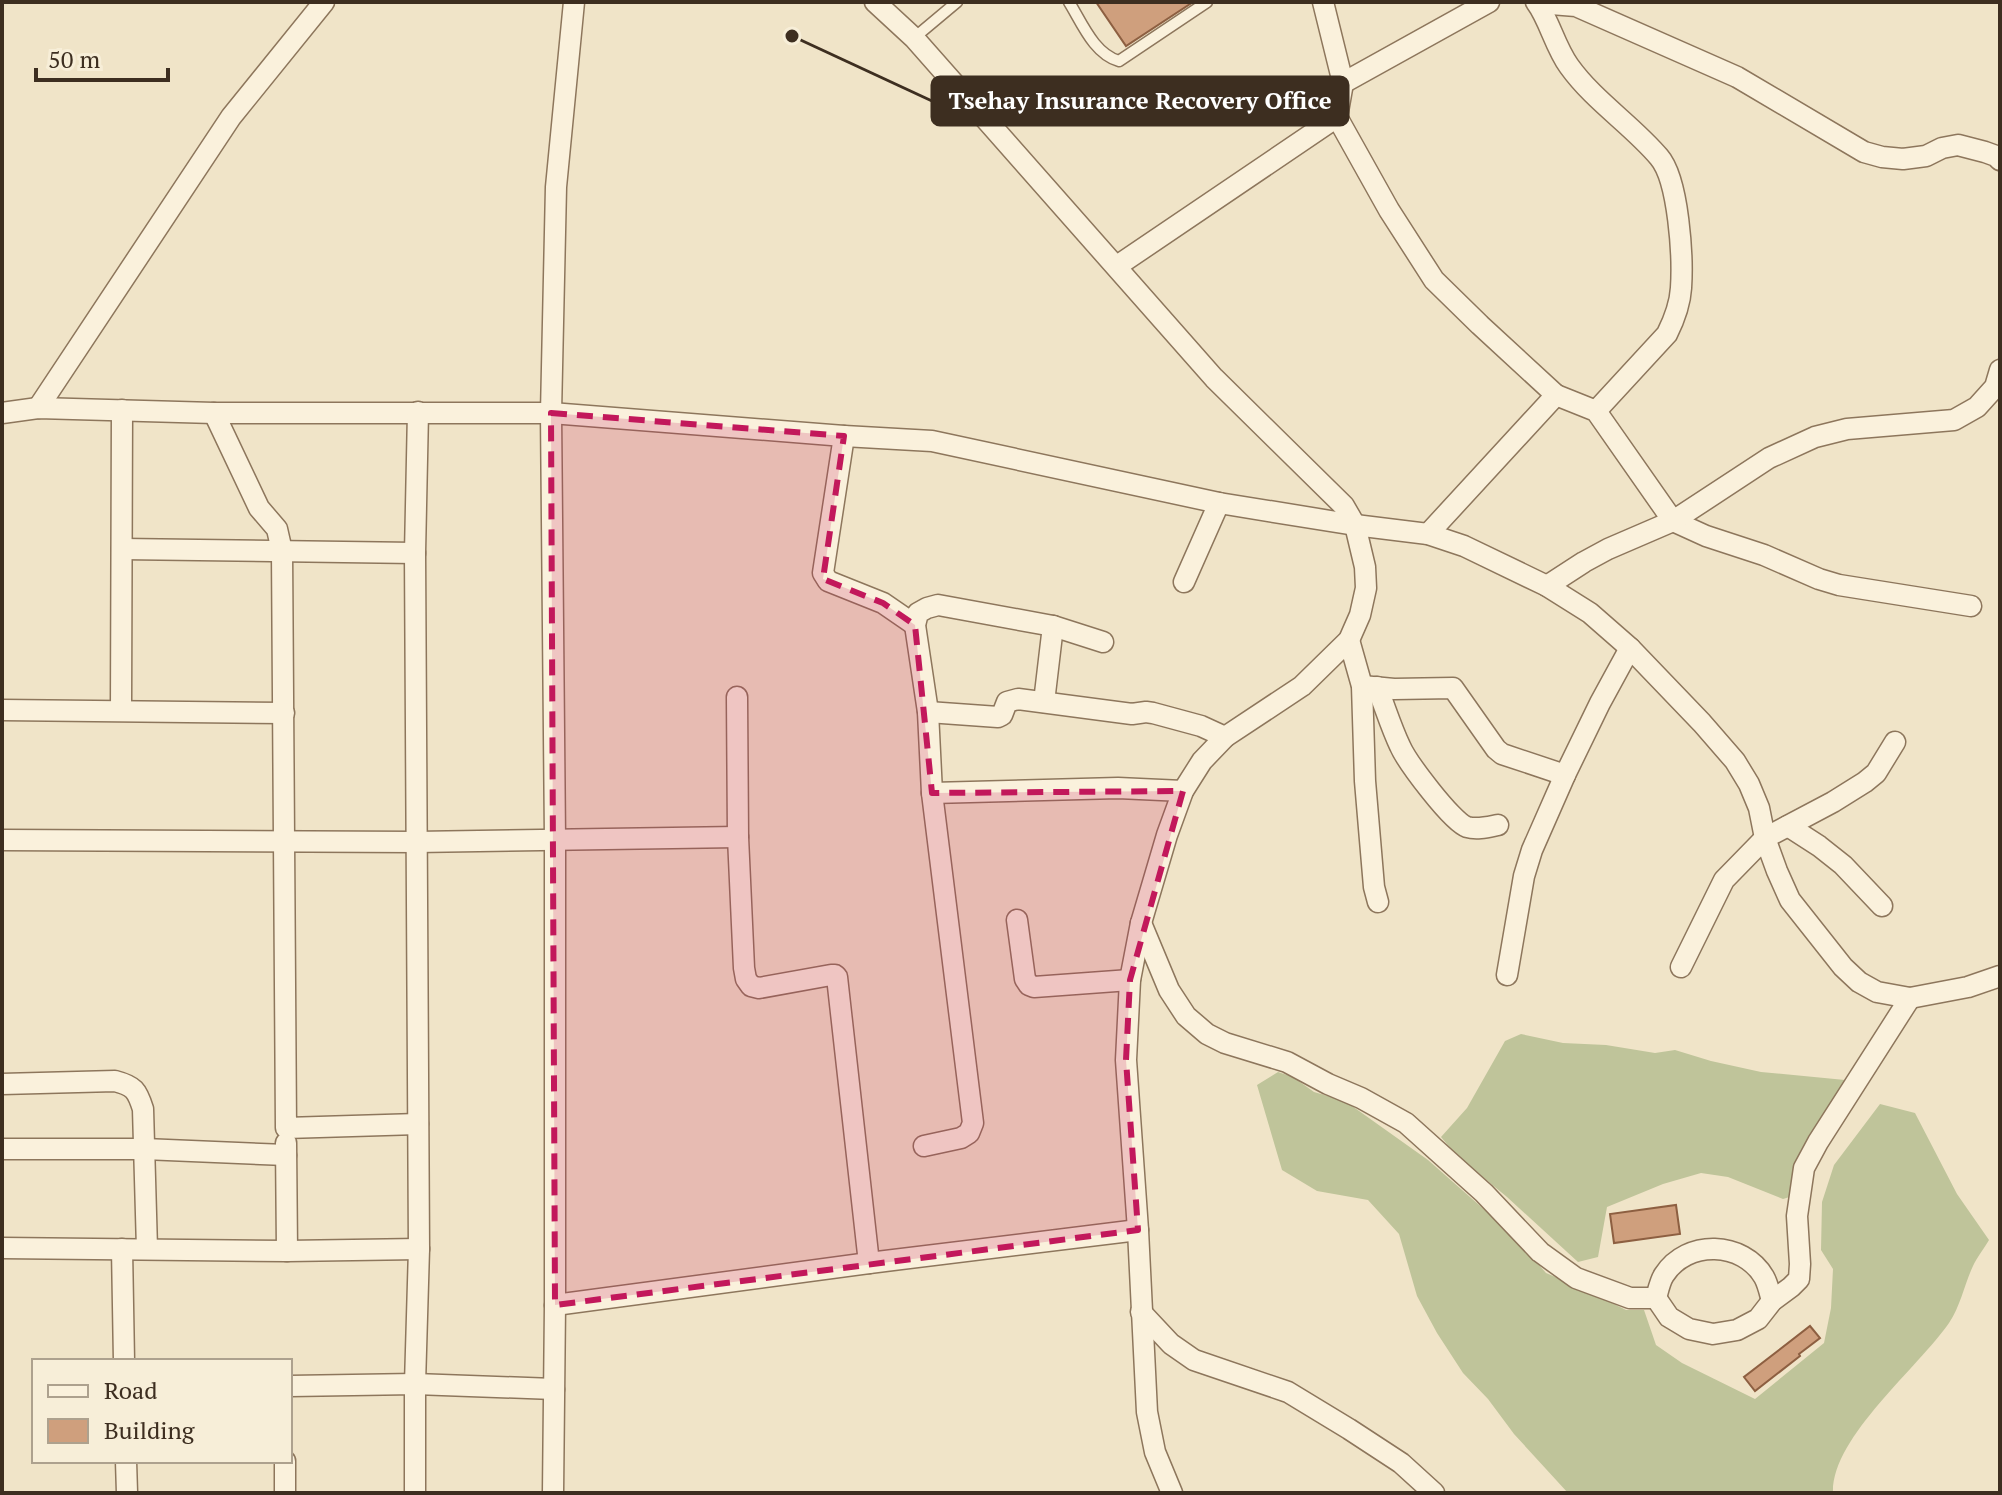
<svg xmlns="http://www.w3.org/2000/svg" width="2002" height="1495" font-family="'PT Serif',serif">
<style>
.cemetery{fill:#bfc49a}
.building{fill:#cf9f7d;stroke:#8d5f41;stroke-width:2}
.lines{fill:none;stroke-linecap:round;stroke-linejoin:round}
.lane-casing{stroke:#8d765c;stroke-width:13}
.street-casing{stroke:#8d765c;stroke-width:23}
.lane{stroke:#faf1dc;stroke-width:10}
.street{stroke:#faf1dc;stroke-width:20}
.marked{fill:#c2185b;fill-opacity:0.2;stroke:#c2185b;stroke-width:6;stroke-dasharray:16 10;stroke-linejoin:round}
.leader{fill:none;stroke:#3d2e20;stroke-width:3}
.callout-dot{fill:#3d2e20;stroke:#f7eed8;stroke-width:3}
.callout{fill:#3d2e20;stroke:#3d2e20;stroke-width:3}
.callout-label{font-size:24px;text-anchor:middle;font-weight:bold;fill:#fff}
</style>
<rect width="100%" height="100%" fill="#f0e4c8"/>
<g class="cemetery">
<polygon points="1521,1034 1563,1043 1606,1045 1655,1053 1675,1050 1711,1061 1761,1072 1845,1080 1805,1151 1793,1196 1783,1199 1728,1177 1701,1173 1663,1184 1607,1207 1598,1257 1578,1262 1507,1197 1456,1155 1441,1137 1467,1108 1505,1041"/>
<path d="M1278 1072 1293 1077 1314 1092 1345 1101 1428 1160 1512 1234 1546 1273 1584 1289 1626 1310H1644L1656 1345 1682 1363 1755 1399 1824 1343 1831 1308 1833 1269 1821 1250 1822 1202 1834 1165 1880 1104 1915 1113 1957 1194 1989 1240C1984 1249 1977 1257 1973 1266 1964 1285 1961 1305 1949 1323 1918 1368 1831 1438 1833 1493H1568L1514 1434 1488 1399 1463 1373 1437 1333 1417 1296 1399 1234 1368 1200 1317 1191 1282 1170 1257 1085Z"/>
</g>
<g class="building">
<polygon points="1096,2 1193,2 1126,46"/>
<polygon points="1676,1205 1680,1234 1614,1243 1610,1214"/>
<polygon points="1810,1326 1820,1338 1799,1354 1800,1356 1755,1391 1744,1377"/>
</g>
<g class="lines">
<defs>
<g id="lane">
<path d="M1069 2C1082 23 1094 54 1119 61L1207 2"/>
<polyline points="914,38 957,2"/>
</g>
<g id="street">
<polyline points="875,2 914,38 1214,378 1344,506 1355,525 1365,567 1366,588 1360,615 1349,640 1302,686 1225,737 1202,761 1183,791 1167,835 1141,923 1130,980 1126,1060 1138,1230 1147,1412 1155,1452 1172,1493"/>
<polyline points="1323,2 1343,83 1337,117 1389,210 1434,280 1480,325 1556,395 1428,534"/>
<path d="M1536 2C1549 19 1555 47 1569 66 1594 101 1632 125 1659 157 1679 180 1683 258 1681 288 1680 305 1674 320 1667 334L1596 411"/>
<polyline points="1538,3 1576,6 1737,77 1864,152 1882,157 1903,159 1926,156 1942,148 1958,145 1985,152 1996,156 2000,160"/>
<polyline points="1343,83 1489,2"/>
<polyline points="1117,266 1337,117"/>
<polyline points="1556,395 1596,411 1673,521 1706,536 1764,555 1819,579 1839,585 1971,606"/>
<polyline points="38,408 231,117 324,2"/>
<polyline points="2,413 38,408 214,413 551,413 844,436 932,441 1219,503 1355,525 1428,534 1464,546 1547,586 1590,613 1630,648 1702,723 1735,761 1749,784 1759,808 1765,838 1777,871 1790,900 1843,967 1859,982 1877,992 1910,998 1968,987 2000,976"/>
<polyline points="214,413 259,508 277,529 282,551 286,1128 418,1124"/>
<polyline points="844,436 823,573 828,581 883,603 915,625"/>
<polyline points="122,549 415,553"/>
<polyline points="1184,582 1219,503"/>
<polyline points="1547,586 1584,562 1608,549 1673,521 1769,458 1815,437 1847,429 1954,420 1977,407 1995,387 2000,370"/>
<polyline points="1349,640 1362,686 1365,781 1374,887 1378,902"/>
<polyline points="1362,686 1394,689 1453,688 1496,749 1502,754 1565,775"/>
<path d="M1377 687C1385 707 1391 727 1400 746 1407 762 1452 822 1467 827 1477 830 1488 827 1498 825"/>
<polyline points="737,697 738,837 744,968 746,979 751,986 759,988 831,975 835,975 837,977 869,1263"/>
<polyline points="1044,702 1053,626"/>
<polyline points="2,710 284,713"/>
<polyline points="121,710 122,410"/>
<polyline points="928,712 998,717 1002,715 1007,702 1018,699 1132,714 1146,712 1153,713 1201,726 1225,737"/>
<polyline points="932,793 1118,788 1183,791"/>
<polyline points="1788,826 1819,846 1843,865 1882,906"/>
<polyline points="2,840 416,842 738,837"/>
<polyline points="1017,920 1025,979 1029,985 1034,987 1130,980"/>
<polyline points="1141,923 1169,990 1186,1016 1207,1034 1225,1043 1287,1062 1328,1084 1361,1098 1406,1123 1484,1193 1540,1252 1576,1278 1630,1298 1656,1298"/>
<polyline points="1681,967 1724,880 1765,838 1833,802 1865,782 1876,773 1895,742"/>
<polyline points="1507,975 1524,876 1532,850 1565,775 1600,703 1630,648"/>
<path d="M2 1084 115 1081C134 1086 137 1090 143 1109L147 1249"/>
<polyline points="286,1143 287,1251"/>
<polyline points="924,1146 961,1138 969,1133 973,1123 932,793 928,712 915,625 918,613 927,608 938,605 1053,626 1103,642"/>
<polyline points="2,1149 144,1149 286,1155"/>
<polyline points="2,1248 287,1251 419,1249"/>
<polyline points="122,1249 124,1361"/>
<polyline points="1656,1298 1669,1317 1689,1329 1713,1334 1737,1330 1758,1319 1772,1301 1791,1287 1799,1279 1800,1264 1797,1216 1804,1168 1818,1142 1910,998"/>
<path d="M1656 1298C1658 1291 1660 1281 1664 1275 1687 1239 1743 1241 1764 1277 1768 1284 1770 1294 1772 1301"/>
<polyline points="555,1305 869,1263 1138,1230"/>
<polyline points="1141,1312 1171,1344 1194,1360 1288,1392 1349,1429 1401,1463 1434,1493"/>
<polyline points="290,1386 415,1384 554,1389"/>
<polyline points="126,1461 127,1493"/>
<polyline points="285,1493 285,1461"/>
<polyline points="415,1493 415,1384 419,1249 415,553 418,412"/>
<polyline points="553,1493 555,1305 555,840 551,413 556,187 574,2"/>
</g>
</defs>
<use href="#lane" class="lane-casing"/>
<use href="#street" class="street-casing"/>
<use href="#lane" class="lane"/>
<use href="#street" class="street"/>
</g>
<path class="marked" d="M551 413 844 436 823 579 883 603 915 625 932 793 1183 791 1130 980 1126 1060 1138 1230 555 1305Z"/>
<path class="leader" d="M792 36L932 101"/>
<circle class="callout-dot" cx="792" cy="36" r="8"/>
<rect class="callout" x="932" y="77" width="416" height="48" rx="8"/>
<g class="callout-label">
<text x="1140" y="109">Tsehay Insurance Recovery Office</text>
</g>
<rect width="2002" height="1495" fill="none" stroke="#3d2e20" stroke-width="8"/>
<rect x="32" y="1359" width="260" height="104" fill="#f7eed8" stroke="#ada18e" stroke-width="2"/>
<rect x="48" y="1385" width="40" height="12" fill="#faf1dc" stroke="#ada18e" stroke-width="2"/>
<text x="104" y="1399" font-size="24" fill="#3d2e20">Road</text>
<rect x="48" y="1419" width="40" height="24" fill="#cf9f7d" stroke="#ada18e" stroke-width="2"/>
<text x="104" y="1439" font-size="24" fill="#3d2e20">Building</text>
<path d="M36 68v12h132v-12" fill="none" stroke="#3d2e20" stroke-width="4"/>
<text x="48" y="68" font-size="24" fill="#3d2e20" stroke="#f7eed8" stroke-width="6" paint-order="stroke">50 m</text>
</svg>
